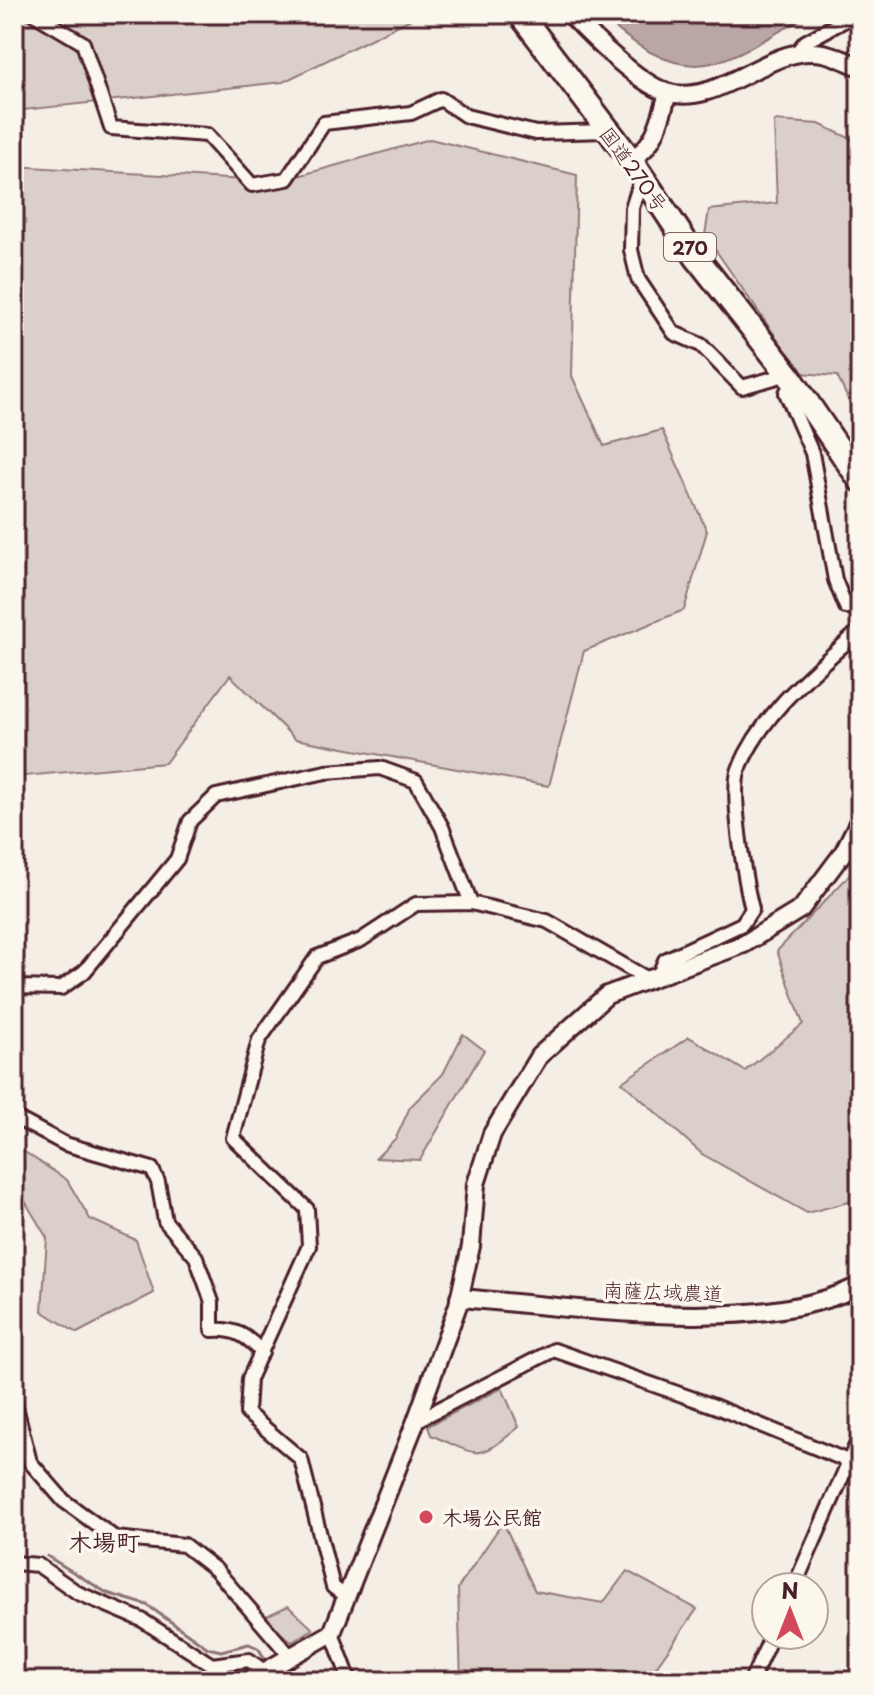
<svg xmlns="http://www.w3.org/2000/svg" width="874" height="1695" font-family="'Playpen Sans','Klee One',sans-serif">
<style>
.green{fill:#dbd0c9;stroke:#92787a;stroke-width:2}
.water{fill:#baa7a5;stroke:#8d7174;stroke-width:2}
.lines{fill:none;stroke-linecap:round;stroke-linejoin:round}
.stream{stroke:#8d7174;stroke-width:3}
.minor-casing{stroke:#4a1f2b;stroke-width:18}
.tertiary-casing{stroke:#4a1f2b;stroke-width:22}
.trunk-casing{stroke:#4a1f2b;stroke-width:28}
.minor{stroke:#fbf7ec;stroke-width:12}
.tertiary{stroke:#fbf7ec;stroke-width:16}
.trunk{stroke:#fbf7ec;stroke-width:22}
.poi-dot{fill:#d1495b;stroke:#fbf7ec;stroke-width:3}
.labels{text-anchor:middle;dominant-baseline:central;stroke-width:7;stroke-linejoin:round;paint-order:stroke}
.shield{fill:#fbf7ec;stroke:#7f6065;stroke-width:2}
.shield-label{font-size:18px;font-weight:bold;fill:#4a1f2b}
.street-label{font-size:20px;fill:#4a1f2b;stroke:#fbf7ec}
.poi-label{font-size:20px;font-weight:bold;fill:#4a1f2b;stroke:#fbf7ec;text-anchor:start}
.quarter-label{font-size:24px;font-weight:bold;fill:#4a1f2b;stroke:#fbf7ec}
</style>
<rect width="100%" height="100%" fill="#f4eee4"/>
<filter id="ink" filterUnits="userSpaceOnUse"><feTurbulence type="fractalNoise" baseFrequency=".0125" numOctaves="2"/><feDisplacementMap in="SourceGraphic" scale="16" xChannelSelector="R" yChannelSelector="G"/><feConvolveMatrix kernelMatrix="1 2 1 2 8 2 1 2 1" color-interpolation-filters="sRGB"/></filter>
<g filter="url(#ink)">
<g class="green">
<polygon points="14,14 421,14 283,82 14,111"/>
<polygon points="774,121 819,124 860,143 860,424 837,376 801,373 705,235 709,210 777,203"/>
<polygon points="430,139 577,175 572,376 604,446 662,430 707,531 684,610 584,651 549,786 295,739 230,675 165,763 14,777 14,166 277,182"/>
<polygon points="860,864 860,1199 807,1213 702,1154 622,1082 689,1037 745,1071 803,1024 777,951"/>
<polygon points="463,1034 484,1050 420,1160 376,1158 396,1138 410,1107 443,1074"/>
<polygon points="14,1145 67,1180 90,1219 136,1240 154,1293 77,1333 42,1311 47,1238 14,1183"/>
<path d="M502 1388 519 1427C475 1463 481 1456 431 1435L428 1426Z"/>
<polygon points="503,1522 535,1591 603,1603 627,1571 697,1609 646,1681 461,1681 458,1588"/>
<polygon points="288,1606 313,1629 292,1642 262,1618"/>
</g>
<path class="water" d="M600 14H673L712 26 731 14H811C783 28 745 54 716 62 672 75 629 42 600 14Z"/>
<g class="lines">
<g class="stream">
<polyline points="47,1556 107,1593 147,1605 208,1648 221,1651 249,1644 258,1648 267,1662"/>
<polyline points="272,1673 277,1681"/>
</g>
<defs>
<g id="minor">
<polyline points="34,14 83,43 111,128 207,135 252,185 287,179 324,123 411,113 441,99 466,116 536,133 607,131"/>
<polyline points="796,53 805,42 856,14"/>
<polyline points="642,177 632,208 631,250 638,279 674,333 701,345 742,387 788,374"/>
<polyline points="792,382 786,393 812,453 835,580 846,607 860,608"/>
<path d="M659 974 665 960 742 924 752 909C745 882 730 792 739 769 763 711 815 671 860 630"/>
<polyline points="14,987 61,988 84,972 177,859 190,821 216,796 326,772 380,768 416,781 442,827 471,903"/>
<path d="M14 1117 65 1144 152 1169 158 1182 165 1221 196 1257 212 1302V1330C235 1328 248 1336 262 1353"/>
<polyline points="14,1399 30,1462 64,1501 115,1538 184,1545 216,1570 290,1656"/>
<polyline points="416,1421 554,1350 714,1406 860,1466"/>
<polyline points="14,1563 38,1565 78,1593 142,1620 212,1665 249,1660 264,1671 268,1681"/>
<polyline points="794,1587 860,1436"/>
<polyline points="345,1596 333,1587 301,1459 247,1413 249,1379 309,1246 307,1209 233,1138 259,1040 317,957 361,940 416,904 471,903 547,921 646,978"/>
<polyline points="332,1633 350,1681"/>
<polyline points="751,1681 772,1635"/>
</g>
<g id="tertiary">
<path d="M570 14C591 36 638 83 666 92 716 108 764 50 813 52 829 52 845 61 860 67"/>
<path d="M631 160C656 145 660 120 668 93"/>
<path d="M459 1298C569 1306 763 1338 860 1285"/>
<polyline points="248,1681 332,1633 416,1421 458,1305 471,1246 476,1184 492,1134 539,1056 607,995 744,944 801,909 843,853 860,819"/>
</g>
<polyline id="trunk" points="520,14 631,160 696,257 788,374 860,480"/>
</defs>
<use href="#minor" class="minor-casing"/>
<use href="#tertiary" class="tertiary-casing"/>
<use href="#trunk" class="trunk-casing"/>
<use href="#minor" class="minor"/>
<use href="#tertiary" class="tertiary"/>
<use href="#trunk" class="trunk"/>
</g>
</g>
<circle class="poi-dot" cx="426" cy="1517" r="8"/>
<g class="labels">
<rect class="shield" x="664" y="233" width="52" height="28" rx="6"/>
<g class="shield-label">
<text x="690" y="247">270</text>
</g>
<g class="street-label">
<text transform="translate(634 169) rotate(54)">国道270号</text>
<text transform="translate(663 1291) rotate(2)">南薩広域農道</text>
</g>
<g class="poi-label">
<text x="442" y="1517">木場公民館</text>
</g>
<g class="quarter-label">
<text x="104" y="1541">木場町</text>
</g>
</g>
<rect width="874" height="1695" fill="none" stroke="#fbf7ec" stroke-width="48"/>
<rect x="24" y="24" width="826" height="1647" fill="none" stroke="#4a1f2b" stroke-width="3" filter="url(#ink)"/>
<g transform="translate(790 1611)"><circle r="38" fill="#fbf7ec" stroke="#b4a19f" stroke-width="2"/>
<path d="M0-6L14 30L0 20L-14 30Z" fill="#d1495b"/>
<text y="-12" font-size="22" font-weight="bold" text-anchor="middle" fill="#4a1f2b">N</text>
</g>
</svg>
